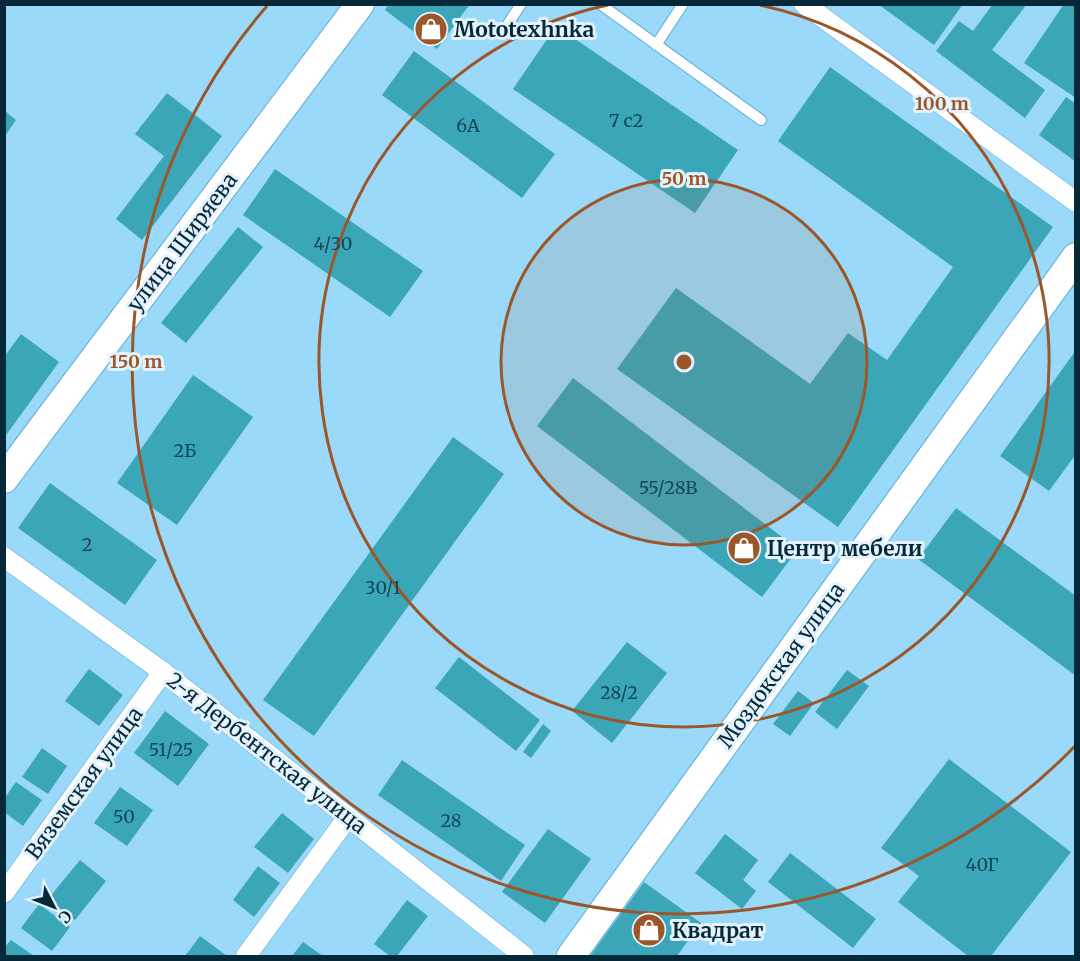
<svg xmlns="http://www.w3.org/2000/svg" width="1080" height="961" font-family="Merriweather,serif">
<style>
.building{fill:#3ca6b9}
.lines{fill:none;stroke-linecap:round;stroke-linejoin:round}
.lane-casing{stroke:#5babd3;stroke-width:12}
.street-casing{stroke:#5babd3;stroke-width:21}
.secondary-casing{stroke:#5babd3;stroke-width:30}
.lane{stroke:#fff;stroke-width:10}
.street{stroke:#fff;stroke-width:20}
.secondary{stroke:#fff;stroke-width:28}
.ring{fill:none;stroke:#9b5729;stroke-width:3}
.labels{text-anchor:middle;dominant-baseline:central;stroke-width:6;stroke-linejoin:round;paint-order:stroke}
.number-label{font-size:18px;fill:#134859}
.poi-label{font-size:21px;font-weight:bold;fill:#052939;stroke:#e3f2fb;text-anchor:start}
.street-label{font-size:21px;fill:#052939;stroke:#e3f2fb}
.centre{fill:#9b5729;stroke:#e3f2fb;stroke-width:3}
.ring-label{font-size:18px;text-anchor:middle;font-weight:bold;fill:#9b5729;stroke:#e3f2fb;stroke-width:6;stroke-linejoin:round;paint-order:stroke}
</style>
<rect width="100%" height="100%" fill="#9ad9fa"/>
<g class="building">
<polygon points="389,4 470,4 437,49 385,10"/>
<polygon points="878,4 963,4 934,45"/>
<polygon points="993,4 1027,4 992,50 1045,90 1025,118 936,51 959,21 973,31"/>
<polygon points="1064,4 1076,4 1076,98 1024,63"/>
<polygon points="556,26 738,150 695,213 513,89"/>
<polygon points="414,51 555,154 522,198 382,95"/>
<polygon points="830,67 1053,227 838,527 617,369 676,288 810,384 848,333 887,360 953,267 778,141"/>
<polygon points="167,93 222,136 142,240 116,219 164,156 135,134"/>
<polygon points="1066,97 1076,104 1076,162 1039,135"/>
<polygon points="5,111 16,120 5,136"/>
<polygon points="275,169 423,271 390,317 243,215"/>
<polygon points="238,227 263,247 186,343 161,323"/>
<polygon points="21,334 59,362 4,438 4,357"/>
<polygon points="1076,350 1076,454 1049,491 1000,456"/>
<polygon points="193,375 253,417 177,525 117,483"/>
<polygon points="573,378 798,549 762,597 537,426"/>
<polygon points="453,437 504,474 314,736 263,700"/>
<polygon points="50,483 157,560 125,605 18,528"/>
<polygon points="956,508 1076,596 1076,676 918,559"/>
<polygon points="627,642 667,673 612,743 572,711"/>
<polygon points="459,657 540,720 516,751 435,688"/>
<polygon points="89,669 123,695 99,726 65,701"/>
<polygon points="847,670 869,686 837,729 815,712"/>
<polygon points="798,691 814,703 790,736 773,724"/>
<polygon points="165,711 209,744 178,786 134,753"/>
<polygon points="543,724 551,731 531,758 523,752"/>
<polygon points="42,748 67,766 48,794 22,777"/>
<polygon points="949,759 1071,852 991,956 968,956 898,902 919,876 881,848"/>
<polygon points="402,760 525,845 501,881 378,795"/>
<polygon points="16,782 42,800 23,826 4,812 4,799"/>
<polygon points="120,787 153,810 127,846 94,823"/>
<polygon points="282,813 314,839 288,873 254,847"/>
<polygon points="548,829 591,859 545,923 502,892"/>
<polygon points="725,834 758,860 743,880 756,891 742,909 695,873"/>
<polygon points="790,853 876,919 853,948 768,882"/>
<polygon points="80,860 106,881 75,920 48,899"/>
<polygon points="258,866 280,883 254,917 233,900"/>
<polygon points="644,882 701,923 677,956 590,956"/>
<polygon points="407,900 428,916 397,956 390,956 374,944"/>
<polygon points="39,904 70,927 52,951 21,928"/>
<polygon points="200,936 227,956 185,956"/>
<polygon points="11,940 34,956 4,956 4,948"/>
<polygon points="303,942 323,956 292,956"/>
</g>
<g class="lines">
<defs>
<g id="lane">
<polyline points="600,4 761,120"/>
<polyline points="504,30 521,4"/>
<polyline points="656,45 683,4"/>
</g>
<g id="street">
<polyline points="804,4 1076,202"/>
<polyline points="4,557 163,672 348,817 524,956"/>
<polyline points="4,893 163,672"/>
<polyline points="246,956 348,817"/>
</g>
<g id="secondary">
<polyline points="4,479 360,4"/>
<polyline points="571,956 1076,257"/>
</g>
</defs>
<use href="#lane" class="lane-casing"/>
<use href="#street" class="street-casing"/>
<use href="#secondary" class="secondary-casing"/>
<use href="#lane" class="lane"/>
<use href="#street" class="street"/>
<use href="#secondary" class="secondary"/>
</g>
<circle cx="684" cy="362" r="183" fill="#9b5729" fill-opacity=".12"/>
<g class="ring">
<circle cx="684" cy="362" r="183"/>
<path d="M760 5A365 365 0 1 1 608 5"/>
<path d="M1075 746A548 548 0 0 1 267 6"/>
</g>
<defs>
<symbol id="shop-disc" viewBox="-11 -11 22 22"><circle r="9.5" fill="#9b5729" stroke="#e3f2fb"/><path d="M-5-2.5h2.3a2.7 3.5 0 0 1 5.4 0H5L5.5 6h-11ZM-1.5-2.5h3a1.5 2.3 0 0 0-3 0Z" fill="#fff"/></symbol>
</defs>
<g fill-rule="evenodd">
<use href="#shop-disc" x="412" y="10" width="38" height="38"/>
<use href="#shop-disc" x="725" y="529" width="38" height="38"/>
<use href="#shop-disc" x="630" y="911" width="38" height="38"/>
</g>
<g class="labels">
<g class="number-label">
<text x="626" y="120">7 с2</text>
<text x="468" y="125">6А</text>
<text x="333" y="243">4/30</text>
<text x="185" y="450">2Б</text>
<text x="668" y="487">55/28В</text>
<text x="87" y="544">2</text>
<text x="383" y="587">30/1</text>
<text x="619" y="692">28/2</text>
<text x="171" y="749">51/25</text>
<text x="124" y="816">50</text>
<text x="451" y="820">28</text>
<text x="982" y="864">40Г</text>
</g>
<g class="poi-label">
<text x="454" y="29">Mototexhnka</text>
<text x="767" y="548">Центр мебели</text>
<text x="672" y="930">Квадрат</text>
</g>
<g class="street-label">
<text transform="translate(182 242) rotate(-53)">улица Ширяева</text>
<text transform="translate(781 665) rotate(-54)">Моздокская улица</text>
<text transform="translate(267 753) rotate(38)">2-я Дербентская улица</text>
<text transform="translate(84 783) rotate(-54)">Вяземская улица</text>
</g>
</g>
<circle cx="684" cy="362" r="9" class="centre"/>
<g class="ring-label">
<text x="942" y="110">100 m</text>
<text x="684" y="185">50 m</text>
<text x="136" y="368">150 m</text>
</g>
<rect width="1080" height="961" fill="none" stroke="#052939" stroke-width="12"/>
<g transform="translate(54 907) rotate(132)" stroke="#e3f2fb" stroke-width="4.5" paint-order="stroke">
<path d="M0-4.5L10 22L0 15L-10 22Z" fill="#052939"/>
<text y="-9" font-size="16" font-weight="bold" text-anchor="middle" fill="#052939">С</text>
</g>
</svg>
